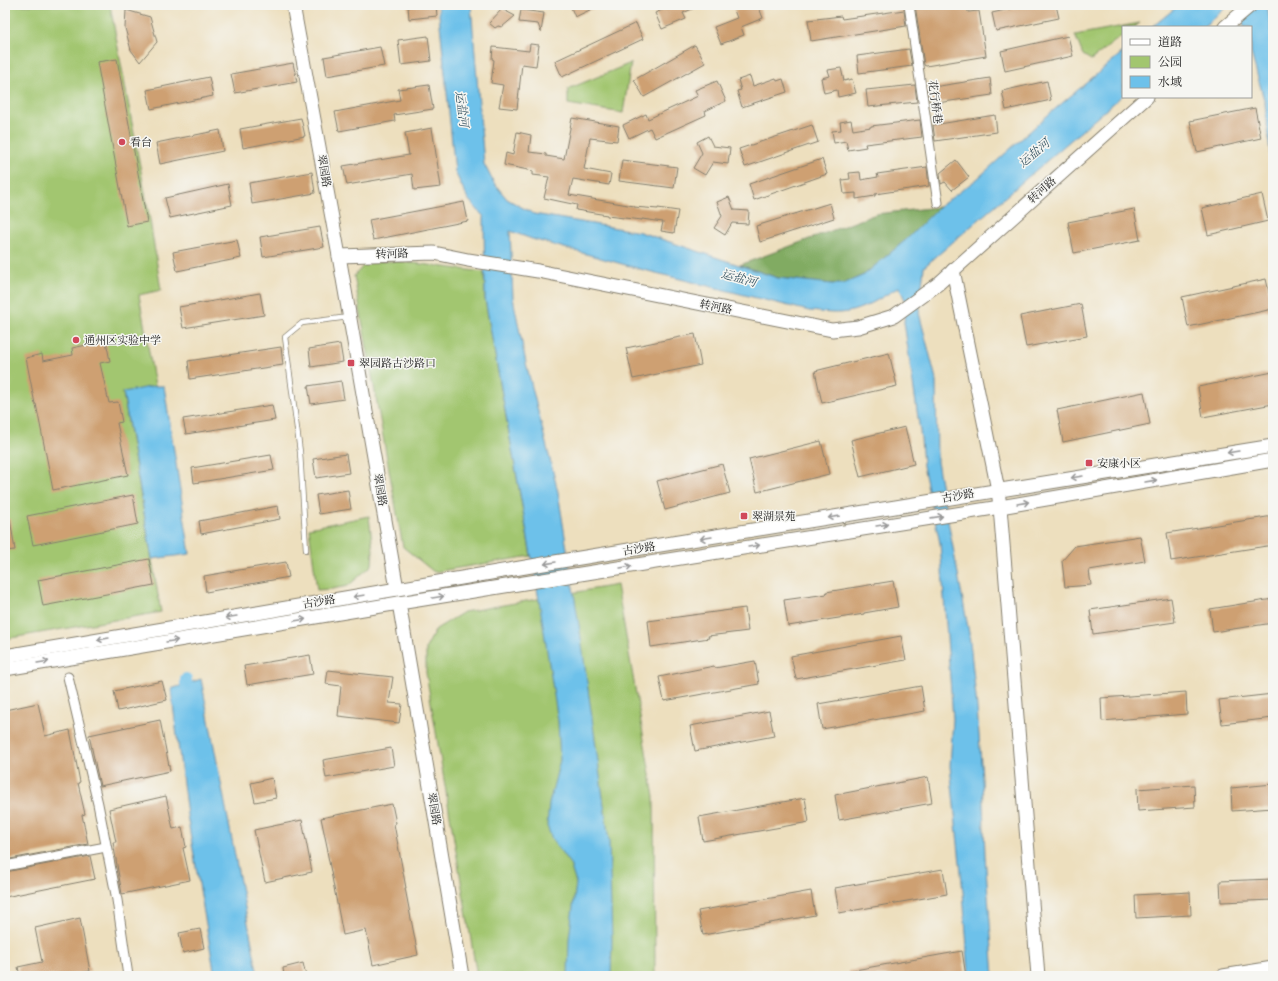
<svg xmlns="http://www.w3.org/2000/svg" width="1278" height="981" font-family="Alegreya,'Noto Serif SC',serif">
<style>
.green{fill:#a2c66f;stroke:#5f7146}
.forest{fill:#81ab62;stroke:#4e643f}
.water{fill:#6dc1ea;stroke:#446e83}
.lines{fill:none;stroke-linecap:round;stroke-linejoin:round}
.canal{stroke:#6dc1ea;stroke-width:12}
.building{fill:#cea072}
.lane-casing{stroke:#847e6d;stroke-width:6}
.street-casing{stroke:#847e6d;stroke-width:11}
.secondary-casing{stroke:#847e6d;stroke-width:15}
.lane{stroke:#fff;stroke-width:4.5}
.street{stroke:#fff;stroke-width:9}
.secondary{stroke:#fff;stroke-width:13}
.oneway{stroke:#999}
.poi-dot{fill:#d1495b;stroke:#f6f6f2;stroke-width:1.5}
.labels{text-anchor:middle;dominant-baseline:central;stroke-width:3;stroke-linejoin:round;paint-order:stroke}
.street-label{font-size:11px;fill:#1c1c1c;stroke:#f6f6f2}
.poi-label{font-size:11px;fill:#1c1c1c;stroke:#f6f6f2;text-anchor:start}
.water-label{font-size:12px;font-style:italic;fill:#385664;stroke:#f6f6f2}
</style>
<rect width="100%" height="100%" fill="#f6f6f2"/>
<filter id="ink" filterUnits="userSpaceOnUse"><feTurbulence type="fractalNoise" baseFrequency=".025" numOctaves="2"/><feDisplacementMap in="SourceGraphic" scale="8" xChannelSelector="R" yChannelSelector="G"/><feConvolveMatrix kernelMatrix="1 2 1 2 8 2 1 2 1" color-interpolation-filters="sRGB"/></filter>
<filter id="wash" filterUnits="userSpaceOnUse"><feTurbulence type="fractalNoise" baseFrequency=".012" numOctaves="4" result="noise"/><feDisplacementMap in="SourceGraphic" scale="16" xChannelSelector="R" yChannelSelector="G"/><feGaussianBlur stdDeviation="0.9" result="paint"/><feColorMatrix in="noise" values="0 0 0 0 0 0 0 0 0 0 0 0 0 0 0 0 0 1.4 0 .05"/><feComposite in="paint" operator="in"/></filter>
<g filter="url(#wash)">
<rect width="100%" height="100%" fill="#eddfbe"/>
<g class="green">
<polygon points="5,5 110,5 150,220 161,290 139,295 155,386 123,393 161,612 5,639"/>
<polygon points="1140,23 1134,27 1123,27 1123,35 1091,60 1083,55 1075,35"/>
<polygon points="631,63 623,113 568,104 568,89"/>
<polygon points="397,261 484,272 485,299 531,556 434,572 403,547 354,276 367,262"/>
<polygon points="369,516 373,550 372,565 348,586 332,589 317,590 309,528"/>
<polygon points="617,585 654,797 655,976 477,976 426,673 426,648 436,629 464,612"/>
</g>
<polygon class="forest" points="939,207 908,238 864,275 843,284 832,284 778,278 740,265 876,214"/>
<g class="water">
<path d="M438 5H471L484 164 494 183 507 199 534 214 640 232 778 278 832 284H843L864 275 908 238 939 207 977 179 1048 115 1123 52V95L924 267 919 313 936 379 937 462 969 633 977 707 982 777 985 855 994 976H969L963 892 950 766 953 719 940 543 923 466 921 438 904 322 906 302 899 287C884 296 870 306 852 311 839 315 823 312 809 311L640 269 532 239 510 231 513 298 526 363 558 492 581 638 609 841 612 940 611 976H568L569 939 576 883 570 864 552 839 547 826 549 804 560 760 558 721 539 600 485 299 484 217 468 199 455 172Z"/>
<polygon points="1179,5 1229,5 1203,27 1152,27"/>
<polygon points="1238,5 1267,5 1273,36 1273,183 1265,103 1251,53 1251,27 1244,27"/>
<polygon points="155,386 164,386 190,554 152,559 123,392"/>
<polygon points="201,679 254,954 258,976 215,976 187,815 171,689"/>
</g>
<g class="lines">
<polyline class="canal" points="186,684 186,679"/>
</g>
<g id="blocks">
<g class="building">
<polygon points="408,5 436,5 437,16 409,19"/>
<polygon points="570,5 600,5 575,17"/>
<polygon points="674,5 701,5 683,13 686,19 662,29 655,13"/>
<polygon points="747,5 758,5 763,18 741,27 744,35 721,44 714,27 737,18 734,10"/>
<polygon points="915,5 967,5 968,12 979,11 986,56 926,66 924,65"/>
<polygon points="1027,5 1056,5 1059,18 996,31 992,13"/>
<polygon points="502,9 515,16 502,27 498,26 495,28 489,23"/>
<polygon points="126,10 150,17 157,42 140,62 131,50 125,28"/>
<polygon points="521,10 544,13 541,32 538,24 519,22"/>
<polygon points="904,10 906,26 811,41 808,20 841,16 842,19"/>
<polygon points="636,23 643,39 562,77 555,61"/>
<polygon points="428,36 431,61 401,65 398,40"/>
<polygon points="1068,36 1073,56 1005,71 1001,51"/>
<polygon points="530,44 539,45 536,66 522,64 517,109 499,107 503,85 491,83 494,60 492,59 493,47 529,51"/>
<polygon points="695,45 705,63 644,97 634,80"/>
<polygon points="380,47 384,66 327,76 324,57"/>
<polygon points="909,49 912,66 859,73 857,56"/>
<polygon points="117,59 147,222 127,226 97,62"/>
<polygon points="293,63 297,82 235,93 231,74"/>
<polygon points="841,68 844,81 852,79 856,93 838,97 837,90 824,93 821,78 830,76 828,70"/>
<polygon points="750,76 753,86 776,78 777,81 783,79 787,92 742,107 737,91 741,90 738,80"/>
<polygon points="209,77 213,96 151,109 147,90"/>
<polygon points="990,78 992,95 930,104 927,88"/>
<polygon points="717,81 726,101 705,111 706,115 655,138 650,128 629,138 623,125 646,114 648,119 698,96 695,90"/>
<polygon points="1047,81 1051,100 1006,110 1002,91"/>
<polygon points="429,85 433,109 394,115 395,121 339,131 335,112 400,100 398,89"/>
<polygon points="915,85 917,102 868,107 866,90"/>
<polygon points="1255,108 1261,138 1197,152 1190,121"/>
<polygon points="995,115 997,132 935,141 933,125"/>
<polygon points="301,118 305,136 243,148 240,129"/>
<polygon points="572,118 619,126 617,141 590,138 584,169 611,174 609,185 573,179 569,195 634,206 634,207 658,209 658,208 678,211 674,233 661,231 663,222 642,219 642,220 607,216 607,215 576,210 577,205 544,198 549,177 533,175 533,171 504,165 506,153 513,155 517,132 531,135 529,152 546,154 546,156 564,159"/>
<polygon points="851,120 853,130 871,127 871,126 920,120 922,137 865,144 866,147 848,150 846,141 834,143 832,131 841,130 840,122"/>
<polygon points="812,125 818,142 745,167 739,149"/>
<polygon points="432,128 441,187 414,190 412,174 347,185 343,166 409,155 405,133"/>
<polygon points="220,130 223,151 160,164 156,143"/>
<polygon points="708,136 713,146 730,148 728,164 713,162 705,175 693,168 702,153 697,142"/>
<polygon points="822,159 827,174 754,200 749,184"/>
<polygon points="622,160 677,167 674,188 619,181"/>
<polygon points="956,160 969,177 952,190 945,182 941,184 940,173"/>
<polygon points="927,167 929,186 875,194 875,196 856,199 856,193 844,194 842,180 850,179 849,173 860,172 861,180 878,177 877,174"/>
<polygon points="312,172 315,193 252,204 249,183"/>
<polygon points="228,184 232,205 170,218 165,198"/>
<polygon points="1262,194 1268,221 1208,235 1202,208"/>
<polygon points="729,197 734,210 749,211 748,224 732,223 725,235 714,228 722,216 717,202"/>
<polygon points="464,202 468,221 373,240 369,220"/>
<polygon points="830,203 834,218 760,242 756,226"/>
<polygon points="1134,209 1140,240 1074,253 1068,222"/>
<polygon points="320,227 324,247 263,257 260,237"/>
<polygon points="237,240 241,258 177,271 173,252"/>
<polygon points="1266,279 1273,309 1188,327 1182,297"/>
<polygon points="260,293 264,315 183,328 179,307"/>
<polygon points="1081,304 1087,336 1026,347 1020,316"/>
<polygon points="695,334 701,365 633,379 626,348"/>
<polygon points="106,341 110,361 100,363 109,403 118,402 122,422 117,423 128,475 53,490 36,404 35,404 26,358 42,354 43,361 73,355 72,348"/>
<polygon points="340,344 343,362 311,367 309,349"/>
<polygon points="281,347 283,365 190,379 188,361"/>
<polygon points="889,353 897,386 822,403 815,371"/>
<polygon points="1273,372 1273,404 1203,417 1198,387"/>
<polygon points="341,381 344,399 311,404 308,386"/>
<polygon points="1144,392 1150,424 1063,442 1057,410"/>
<polygon points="272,405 275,420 186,434 183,419"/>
<polygon points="905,427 914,464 860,477 851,440"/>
<polygon points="821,441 829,474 757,492 749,459"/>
<polygon points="346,454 349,473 316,478 313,459"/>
<polygon points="271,455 274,470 194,483 192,468"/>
<polygon points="722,464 730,493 665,510 657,481"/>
<polygon points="348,490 351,509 319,514 316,495"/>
<polygon points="133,495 138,524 33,545 27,516"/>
<polygon points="278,506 280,519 201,534 199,521"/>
<polygon points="1273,516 1273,545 1171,561 1167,533"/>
<polygon points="5,519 10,519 15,550 5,551"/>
<polygon points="1140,536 1145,561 1089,570 1091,585 1065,587 1062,561 1075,546"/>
<polygon points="149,559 154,585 43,606 38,580"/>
<polygon points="286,562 289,577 206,592 204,576"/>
<polygon points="893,581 898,607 864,613 864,614 788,626 784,600 827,594 826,592"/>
<polygon points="1171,598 1175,622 1093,634 1090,610"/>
<polygon points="1273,599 1273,623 1213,632 1210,609"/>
<polygon points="745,608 748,631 708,636 709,638 651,647 648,621"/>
<polygon points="901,636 906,660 796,679 791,656"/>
<polygon points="310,655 313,674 247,685 244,666"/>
<polygon points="755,661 759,684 664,701 659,677 714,666 715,668"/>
<polygon points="328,670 393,677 389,703 402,704 399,723 338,716 341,686 326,684"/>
<polygon points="162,681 167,700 118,711 114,691"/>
<polygon points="921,686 925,711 822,729 818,704"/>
<polygon points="1186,692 1187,714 1102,721 1101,698"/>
<polygon points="1273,694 1273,718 1222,724 1219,700"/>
<polygon points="38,703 45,736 70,730 80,782 78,783 85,814 82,815 88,844 5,860 5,710"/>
<polygon points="769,711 774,736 695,751 690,726"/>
<polygon points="160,720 170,771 100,786 89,735"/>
<polygon points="391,748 394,766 326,778 323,760"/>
<polygon points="928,777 932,803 839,820 835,795"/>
<polygon points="272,778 276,798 255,802 251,783"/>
<polygon points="1273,784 1273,808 1232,811 1231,788"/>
<polygon points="1194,785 1195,807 1138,811 1137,789"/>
<polygon points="166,796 173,829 182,827 186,847 183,848 190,880 122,894 113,842 116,842 109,809"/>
<polygon points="805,798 809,822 703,841 699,817"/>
<polygon points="392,804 396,823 394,824 406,888 405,888 418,955 373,965 366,930 343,935 327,851 328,851 321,818"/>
<polygon points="302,820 312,872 265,882 254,830"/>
<polygon points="90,856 95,879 5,897 5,872"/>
<polygon points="943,869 947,894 839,913 835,888"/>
<polygon points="1273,879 1273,900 1221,902 1220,881"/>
<polygon points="811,891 815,915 703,935 698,911"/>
<polygon points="1190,892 1191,915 1136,918 1135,895"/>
<polygon points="80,918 90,971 65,976 20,976 18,967 42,962 35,928"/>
<polygon points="200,929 204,948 183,953 179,933"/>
<polygon points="962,951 966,976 849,976 849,971"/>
<polygon points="303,963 306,976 284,976 283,968"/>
</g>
</g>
</g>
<g filter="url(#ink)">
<use href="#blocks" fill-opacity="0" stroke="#847e6d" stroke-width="1"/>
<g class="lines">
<defs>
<polyline id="lane" points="306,550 300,452 285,337 302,323 349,317"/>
<g id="street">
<polyline points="909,5 938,203"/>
<polyline points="68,677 98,804 117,900 128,976"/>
<polyline points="5,866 106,847"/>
</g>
<g id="secondary">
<polyline points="293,5 339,256 397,589"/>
<polyline points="1225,27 1251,5"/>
<polyline points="339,256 434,253 468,260 538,271 832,330 858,327 894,316 938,284 1147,97"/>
<polyline points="953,270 998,490 1000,507 1038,976"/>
<polyline points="399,603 462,976"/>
<polyline points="5,656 555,562 1273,446"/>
<polyline points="5,669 399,603 1000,507 1273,460"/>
<polyline points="1223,976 1273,968"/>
</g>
</defs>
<use href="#lane" class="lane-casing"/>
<use href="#street" class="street-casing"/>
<use href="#secondary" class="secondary-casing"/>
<use href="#lane" class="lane"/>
<use href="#street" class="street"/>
<use href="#secondary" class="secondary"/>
</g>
<defs><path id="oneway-shaft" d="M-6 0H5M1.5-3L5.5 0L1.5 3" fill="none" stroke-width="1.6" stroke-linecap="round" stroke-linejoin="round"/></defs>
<g class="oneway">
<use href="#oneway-shaft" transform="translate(1233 452) rotate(171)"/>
<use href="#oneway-shaft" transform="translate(1077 477) rotate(171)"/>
<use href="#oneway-shaft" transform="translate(1151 481) rotate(-10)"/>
<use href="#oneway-shaft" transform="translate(1023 503) rotate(-10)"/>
<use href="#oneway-shaft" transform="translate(834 517) rotate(171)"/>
<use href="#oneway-shaft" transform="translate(937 517) rotate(-8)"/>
<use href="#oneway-shaft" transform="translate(882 525) rotate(-9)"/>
<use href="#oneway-shaft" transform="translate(706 538) rotate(171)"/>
<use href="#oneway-shaft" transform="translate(754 546) rotate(-9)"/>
<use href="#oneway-shaft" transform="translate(550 563) rotate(170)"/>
<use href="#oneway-shaft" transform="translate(626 567) rotate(-9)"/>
<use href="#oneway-shaft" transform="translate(359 596) rotate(171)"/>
<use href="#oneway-shaft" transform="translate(438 597) rotate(-9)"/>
<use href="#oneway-shaft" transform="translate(231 617) rotate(171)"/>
<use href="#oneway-shaft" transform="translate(300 620) rotate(-9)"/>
<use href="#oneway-shaft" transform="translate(103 639) rotate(170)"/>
<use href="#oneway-shaft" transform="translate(172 641) rotate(-9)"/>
<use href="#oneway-shaft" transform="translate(43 662) rotate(-9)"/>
</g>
</g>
<g class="poi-dot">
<circle cx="122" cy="142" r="4"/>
<circle cx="76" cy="340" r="4"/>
<rect x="347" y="359" width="8" height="8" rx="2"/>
<rect x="1085" y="459" width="8" height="8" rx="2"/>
<rect x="740" y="512" width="8" height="8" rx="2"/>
</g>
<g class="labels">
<g class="street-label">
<text transform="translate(935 102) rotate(82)">花行桥巷</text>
<text transform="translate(324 171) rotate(80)">翠园路</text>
<text transform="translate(1042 190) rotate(-42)">转河路</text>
<text transform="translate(392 254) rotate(-2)">转河路</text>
<text transform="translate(716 307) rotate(11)">转河路</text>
<text transform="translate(380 490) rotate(80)">翠园路</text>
<text transform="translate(958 496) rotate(-10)">古沙路</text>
<text transform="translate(639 549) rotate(-9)">古沙路</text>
<text transform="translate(319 602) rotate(-9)">古沙路</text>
<text transform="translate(434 809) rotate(80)">翠园路</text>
</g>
<g class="poi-label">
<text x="130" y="142">看台</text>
<text x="84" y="340">通州区实验中学</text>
<text x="359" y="363">翠园路古沙路口</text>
<text x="1097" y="463">安康小区</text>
<text x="752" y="516">翠湖景苑</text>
</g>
<g class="water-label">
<text transform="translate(462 109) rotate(83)">运盐河</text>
<text transform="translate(1034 153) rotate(-40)">运盐河</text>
<text transform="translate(739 278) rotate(15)">运盐河</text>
</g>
</g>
<rect width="1278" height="981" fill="none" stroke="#f6f6f2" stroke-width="20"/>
<rect x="1122" y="26" width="130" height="72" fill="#f6f6f2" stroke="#9f9f9c"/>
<rect x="1130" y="39" width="20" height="6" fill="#ffffff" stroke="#9f9f9c"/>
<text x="1158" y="46" font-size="12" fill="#1c1c1c">道路</text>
<rect x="1130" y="56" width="20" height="12" fill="#a2c66f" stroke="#9f9f9c"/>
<text x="1158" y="66" font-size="12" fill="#1c1c1c">公园</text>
<rect x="1130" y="76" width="20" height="12" fill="#6dc1ea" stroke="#9f9f9c"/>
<text x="1158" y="86" font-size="12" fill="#1c1c1c">水域</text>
</svg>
